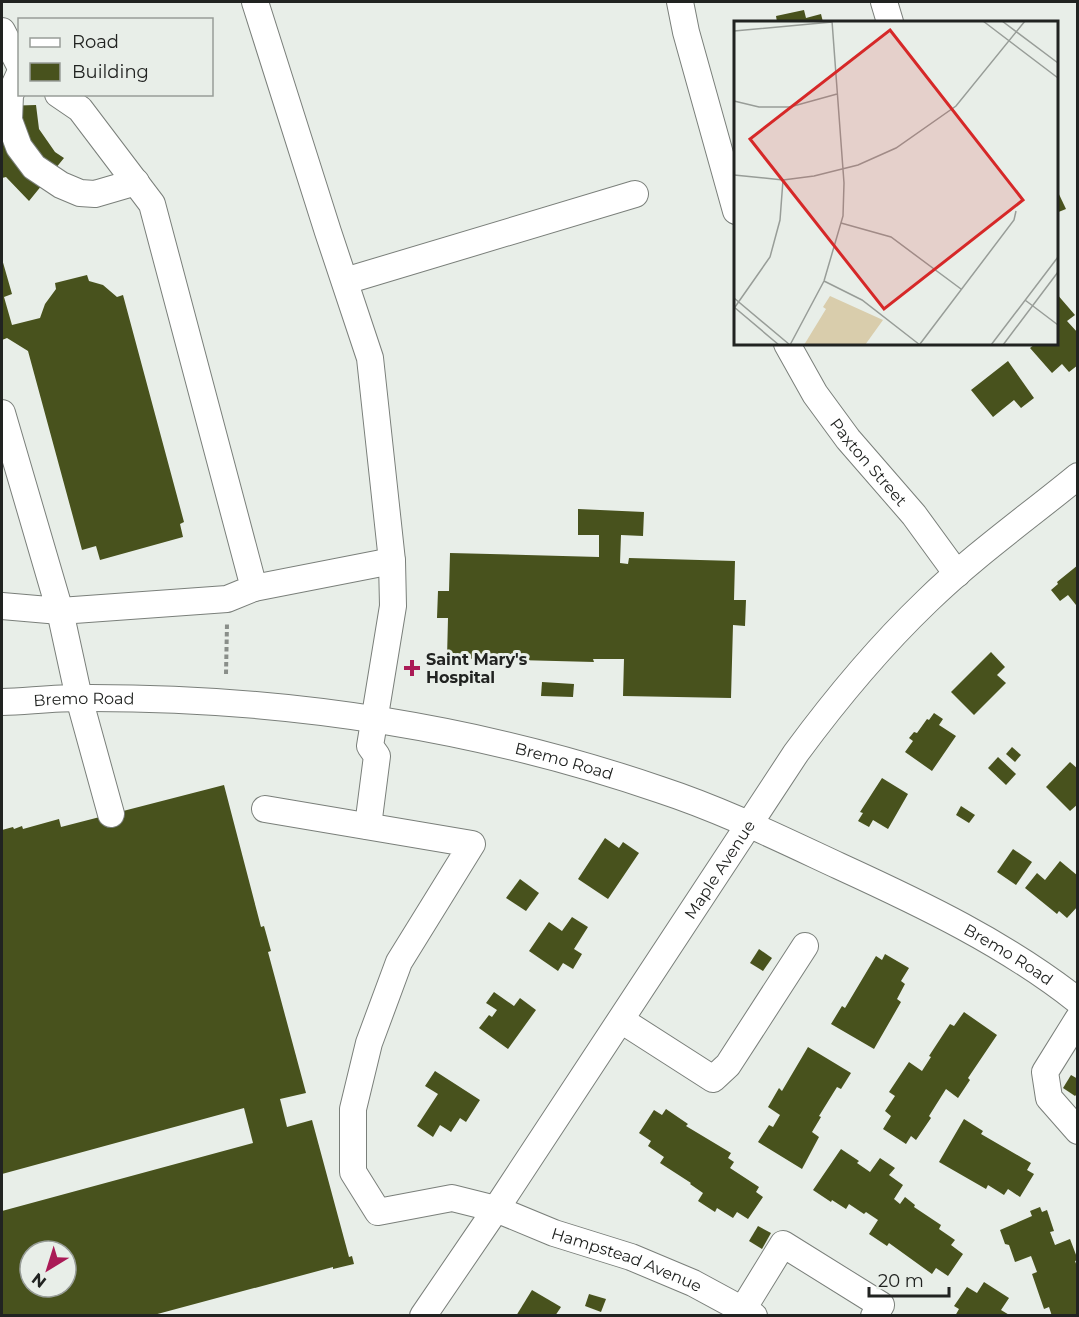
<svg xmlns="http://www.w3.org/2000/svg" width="1079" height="1317" font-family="Montserrat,sans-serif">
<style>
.building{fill:#48521d;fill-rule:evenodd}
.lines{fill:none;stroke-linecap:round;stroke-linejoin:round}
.minor-casing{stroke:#7a7f7a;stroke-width:28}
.path{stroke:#898e89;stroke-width:4;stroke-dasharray:4.5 3;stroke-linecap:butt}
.minor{stroke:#fff;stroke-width:26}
.poi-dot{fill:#aa1a56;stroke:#e8eee8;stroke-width:2}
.labels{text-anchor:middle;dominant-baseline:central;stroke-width:6;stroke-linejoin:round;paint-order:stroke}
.street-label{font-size:16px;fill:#212321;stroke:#e8eee8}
.poi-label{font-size:16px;font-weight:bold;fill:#212321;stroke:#e8eee8;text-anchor:start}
.inset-road{fill:none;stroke:#989d98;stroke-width:1.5}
.view{fill:#d62828;fill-opacity:0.15;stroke:#d62828;stroke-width:3}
.inset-edge{fill:none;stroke:#212321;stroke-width:3}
</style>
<rect width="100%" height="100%" fill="#e8eee8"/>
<g class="building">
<polygon points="804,10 806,18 821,14 823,22 777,22 776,16"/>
<polygon points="36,105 39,129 55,152 64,158 29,201 6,177 2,178 2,106"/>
<polygon points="1056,188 1066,209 1056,213"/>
<polygon points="2,259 12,294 4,297 12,325 40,318 45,304 56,289 55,283 87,275 89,281 103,285 117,297 123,295 184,522 180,524 183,537 100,560 96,546 82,550 28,351 7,338 2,340"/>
<polygon points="1056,293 1075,315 1067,321 1078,333 1078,365 1069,372 1062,364 1052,373 1030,348 1035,344 1056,344"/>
<polygon points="1008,361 1034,398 1021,408 1014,400 993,417 971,390"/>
<polygon points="578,509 644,512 643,536 621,535 620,563 628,564 629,558 735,561 734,600 746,600 745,626 733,625 731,698 623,696 624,659 593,659 594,662 447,658 448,618 437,618 438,591 449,591 450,553 599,557 599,535 578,535"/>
<polygon points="1078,565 1078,604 1076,605 1068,595 1060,601 1051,590 1058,584 1057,582"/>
<polygon points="991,652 1005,667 997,675 1006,683 974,715 951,692"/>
<polygon points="542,682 574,684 573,697 541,696"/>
<polygon points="934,713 943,719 939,725 956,736 932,771 905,752 913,741 909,738 914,732 917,733 927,719 929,720"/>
<polygon points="1012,747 1021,755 1015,762 1006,754"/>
<polygon points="998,757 1016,774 1006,785 988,768"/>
<polygon points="1070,762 1078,769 1078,804 1070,811 1046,787"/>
<polygon points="882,778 908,794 888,829 873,820 869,827 858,821 863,813 860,812"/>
<path d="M224 785 261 927 264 926 271 951 268 952 306 1093 280 1099 287 1127 312 1120 349 1257 352 1256 354 1264 333 1269V1267L150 1316H2V1211L253 1143 244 1108 2 1174V830L13 827 14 829 22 826 23 829 59 819 61 827ZM30 1251H66V1287H30Z"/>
<polygon points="961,806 975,815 969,823 956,815"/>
<polygon points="605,838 619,848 623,842 639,853 608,899 578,879"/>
<polygon points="1013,849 1032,862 1016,885 997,872"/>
<polygon points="1060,861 1078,876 1078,906 1067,918 1059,911 1057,914 1025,888 1037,873 1045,880"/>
<polygon points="520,879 539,893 526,911 506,898"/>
<polygon points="572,917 588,927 574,949 582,954 573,969 563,963 558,971 529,951 549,922 562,931"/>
<polygon points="759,949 772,958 763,971 750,963"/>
<polygon points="885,954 909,968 901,981 905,984 897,999 901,1002 874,1049 831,1024 842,1006 845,1008 876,956 882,960"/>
<polygon points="494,992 514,1006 520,998 536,1010 508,1049 479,1028 489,1015 492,1017 497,1010 486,1003"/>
<polygon points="964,1012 997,1035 968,1078 970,1080 958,1098 946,1089 929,1116 931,1118 916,1140 911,1136 906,1144 883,1129 891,1116 885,1111 895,1096 889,1092 909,1062 922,1071 931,1057 929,1056 950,1024 954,1026"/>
<polygon points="808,1047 851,1073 841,1089 837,1087 819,1116 821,1117 812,1132 819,1137 802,1169 758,1142 769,1125 773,1127 780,1115 768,1107 779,1088 782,1091"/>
<polygon points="435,1071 480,1100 466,1122 460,1118 451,1132 440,1125 433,1137 417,1126 438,1094 425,1086"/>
<polygon points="1071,1075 1078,1079 1078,1093 1075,1096 1063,1088"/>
<polygon points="666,1109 688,1124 686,1126 731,1153 728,1158 734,1162 730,1168 759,1187 756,1192 763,1197 748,1219 737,1212 733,1218 717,1208 715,1212 698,1201 703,1193 690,1184 691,1183 660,1163 664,1157 648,1146 651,1141 639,1133 654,1110 662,1115"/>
<polygon points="964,1119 983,1131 981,1134 1031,1163 1027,1170 1034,1174 1020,1197 1008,1189 1004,1195 988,1185 986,1189 939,1162"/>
<polygon points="841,1149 859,1161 857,1163 870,1172 880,1158 895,1168 889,1175 903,1185 894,1199 900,1204 905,1197 915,1205 914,1207 941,1225 939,1229 955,1240 951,1245 963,1254 948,1276 936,1268 932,1274 889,1243 887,1246 869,1234 878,1220 866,1212 864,1214 849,1204 846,1209 832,1200 831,1202 813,1190"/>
<polygon points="1040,1207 1042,1212 1047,1210 1054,1231 1050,1232 1055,1245 1070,1239 1078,1260 1075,1261 1078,1269 1078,1316 1052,1316 1049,1307 1044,1309 1032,1274 1037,1272 1031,1256 1015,1262 1009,1245 1005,1244 1000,1230 1032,1216 1030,1211"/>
<polygon points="758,1226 771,1233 762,1249 749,1241"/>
<polygon points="984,1282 1009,1298 1001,1310 1011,1316 955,1316 959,1309 954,1306 967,1287 977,1293"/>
<polygon points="532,1290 561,1307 555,1316 516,1316"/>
<polygon points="589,1294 606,1299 601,1312 585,1306"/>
</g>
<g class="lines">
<defs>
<g id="minor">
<polyline points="255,2 328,232 370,358 392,561 393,606 370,746 377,756 368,826"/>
<polyline points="680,2 686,32 736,211"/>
<polyline points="884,2 890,22"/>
<polyline points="2,31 20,66"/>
<polyline points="20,73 10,95 9,120 19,147 34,167 61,185 80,193 95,194 136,182"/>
<polyline points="58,94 80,109 152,204 254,588 227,599 60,611 79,698 111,814"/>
<polyline points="345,281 635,194"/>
<path id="s1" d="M787 344 815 394 848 439 914 515 957 574"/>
<polyline points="2,413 60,611 2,606"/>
<polyline points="254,588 392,561"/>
<path id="s2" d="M2 702C28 701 55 698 81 698 277 697 475 726 661 790 722 810 781 839 839 866 922 904 1006 944 1078 1001"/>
<path id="s3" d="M265 809 472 844 399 962 369 1043 353 1109V1172L378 1212 452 1198 496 1209 554 1233 631 1257 693 1283 754 1316"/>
<polyline points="1078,1019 1045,1072 1049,1098 1078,1131"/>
<polyline points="621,1020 713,1079 728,1065 805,946"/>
<polyline points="743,1309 783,1244 881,1305 874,1316"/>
<path id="s4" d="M423 1316 496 1209 796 753C835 700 879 647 927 601 973 556 1028 517 1078 476"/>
</g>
</defs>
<use href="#minor" class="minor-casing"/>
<polyline class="path" points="226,674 227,624"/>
<use href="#minor" class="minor"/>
</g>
<path class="poi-dot" d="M409 659h6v6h6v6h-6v6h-6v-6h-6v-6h6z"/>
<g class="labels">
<g class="street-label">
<text stroke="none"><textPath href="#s1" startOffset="144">Paxton Street</textPath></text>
<text stroke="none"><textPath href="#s2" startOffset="82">Bremo Road</textPath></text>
<text stroke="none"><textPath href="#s2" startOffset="568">Bremo Road</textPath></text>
<text stroke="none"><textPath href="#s4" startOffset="536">Maple Avenue</textPath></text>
<text stroke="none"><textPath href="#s2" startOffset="1054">Bremo Road</textPath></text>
<text stroke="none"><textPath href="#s3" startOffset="874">Hampstead Avenue</textPath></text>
</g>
<g class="poi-label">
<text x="426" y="659">Saint Mary's<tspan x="426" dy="18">Hospital</tspan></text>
</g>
</g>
<g transform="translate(734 21)">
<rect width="324" height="324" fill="#e8eee8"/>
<path d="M96 275 149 299 131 324H70L92 288 89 286Z" fill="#d9cdac"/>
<path class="inset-road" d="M249 0 324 57M268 0 324 42M0 10 98 1M0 80 25 86H56L103 73M0 154 49 159 80 155 124 144 162 127 222 85 291 0M107 202 157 216 227 268M90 260 128 279 186 324M0 277 56 324M291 279 324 304M0 286 45 324M1 286 36 236 46 199 49 159M186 323 280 199 282 190M56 324 90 260 109 195 110 162 98 0M257 324 324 236M269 324 324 251"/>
<path class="view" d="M156 9 289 179 150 288 16 118Z"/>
<rect width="324" height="324" class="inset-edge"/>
</g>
<rect width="1079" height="1317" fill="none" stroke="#212321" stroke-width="6"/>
<rect x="18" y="18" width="195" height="78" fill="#e8eee8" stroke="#989d98" stroke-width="1.5"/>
<rect x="30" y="38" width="30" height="9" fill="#ffffff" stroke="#989d98" stroke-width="1.5"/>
<text x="72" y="48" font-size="18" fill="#212321">Road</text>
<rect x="30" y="63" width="30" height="18" fill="#48521d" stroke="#989d98" stroke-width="1.5"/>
<text x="72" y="78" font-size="18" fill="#212321">Building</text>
<g transform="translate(48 1269) rotate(218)"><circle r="28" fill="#e8eee8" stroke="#989d98" stroke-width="1.5"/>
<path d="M0-4.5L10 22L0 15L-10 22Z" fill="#aa1a56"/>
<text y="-9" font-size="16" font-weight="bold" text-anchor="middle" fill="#212321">N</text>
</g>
<path d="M869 1287v9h80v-9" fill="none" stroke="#212321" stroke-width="3"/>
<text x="878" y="1287" font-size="18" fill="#212321" stroke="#e8eee8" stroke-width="4.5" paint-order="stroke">20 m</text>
</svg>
